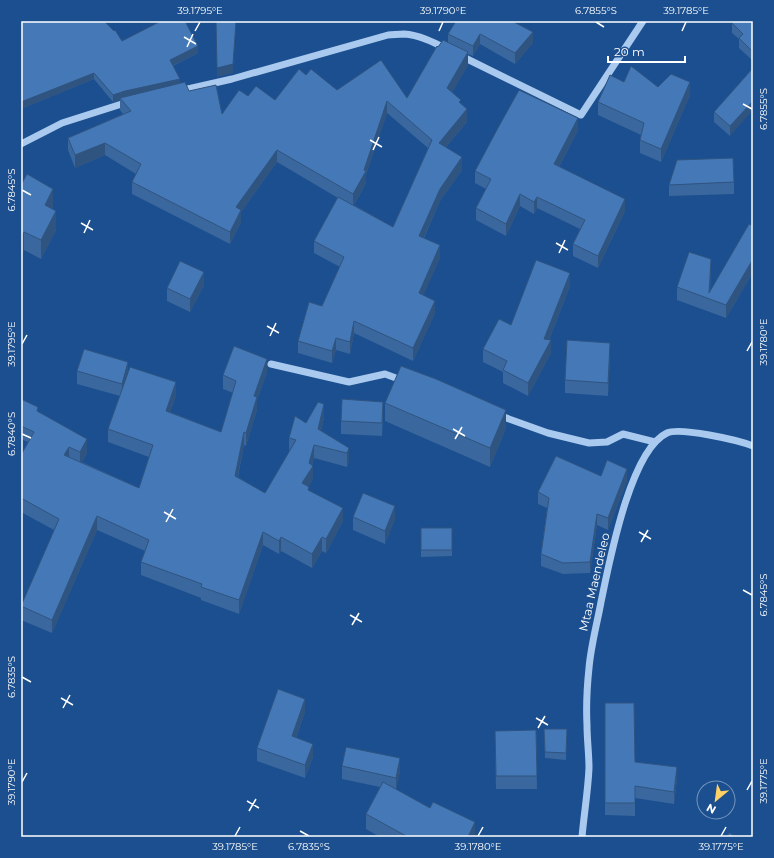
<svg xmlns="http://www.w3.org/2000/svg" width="774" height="858" font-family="Montserrat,sans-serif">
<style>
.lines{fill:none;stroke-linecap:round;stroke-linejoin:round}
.minor{stroke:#a9c9ee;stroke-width:7}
.wall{fill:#3a679d;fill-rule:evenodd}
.shaded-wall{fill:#305480}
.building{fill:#4478b7;stroke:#305480}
.ticks{fill:none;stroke:#fff;stroke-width:1.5}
.labels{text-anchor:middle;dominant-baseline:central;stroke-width:3.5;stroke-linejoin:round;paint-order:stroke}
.street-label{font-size:12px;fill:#fff;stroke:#1b4f8f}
.neatline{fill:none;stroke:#fff;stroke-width:1.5}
.ticks-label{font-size:10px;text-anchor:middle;fill:#fff}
</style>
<rect width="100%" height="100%" fill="#1b4f8f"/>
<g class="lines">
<g class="minor">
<polyline points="459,55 581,115 643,21"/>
<path d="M179 91 232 79 388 35C393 35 398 34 404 34 419 35 433 42 447 49"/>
<polyline points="21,144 62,123 128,102"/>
<polyline points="271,364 349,382 385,374 404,381"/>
<polyline points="498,415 548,433 589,443 607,442 623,434 655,442"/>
<path d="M582 837C584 814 588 791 589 768 589 754 587 739 587 725 586 706 587 687 589 668 591 645 597 624 601 602 609 564 630 450 667 433 680 427 738 440 753 446"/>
</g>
</g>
<g class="wall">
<path d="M456 21 533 43 515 64 480 44 473 56 468 54V65L452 92 461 104 467 122 446 147 462 170 440 201 424 238 440 258 423 295 435 313 413 361 354 333 350 354 336 350 332 363 298 353V341L322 306 340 267 314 253V241L338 198 277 162 241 212V222L230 244 132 194V182L136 174 105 155 75 168 68 150V138L123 114 120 110V100L113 102 94 79 21 109 122 41 198 53 173 66 180 84 189 91 222 114 248 96 275 100 306 75 337 90 407 98 438 47 448 43V34ZM387 113 428 148 393 227 354 205 366 183V175Z"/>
<polygon points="753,21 753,61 739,48 739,39 732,33 732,23"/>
<polygon points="753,68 730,136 714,122 714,112"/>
<polygon points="624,82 658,87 690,95 661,162 640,153 640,140 641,135 598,115 598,102"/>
<polygon points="578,130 559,167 625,211 598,268 573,256 573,244 580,229 537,208 534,214 520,206 506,236 476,220 476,208 486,189 475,183 475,171"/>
<polygon points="734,182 734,194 669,196 669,185"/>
<polygon points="21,185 53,207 52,209 56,230 41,259 24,250"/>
<polygon points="753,226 753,272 726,318 677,300 677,287 711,272 710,292"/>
<polygon points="204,285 190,312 167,301 167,288"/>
<polygon points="570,286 549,340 551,353 528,396 503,383 503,372 483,362 483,349 511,325"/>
<polygon points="610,356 608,396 565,393 565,380"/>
<polygon points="77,371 128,371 176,396 170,412 221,432 233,393 223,389 223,375 267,372 257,400 257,410 246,446 244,445 238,477 265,493 289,452 289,438 306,423 324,418 321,431 349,448 349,461 347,467 314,458 312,465 313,479 308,487 309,491 343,521 326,553 322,551 312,568 281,551 279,554 263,545 239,614 201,600 201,598 141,575 141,562 145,551 97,530 52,633 21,620 21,606 54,530 21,512 21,455 28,442 21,439 21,399 38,412 87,453 82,462 139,488 149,457 108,442 108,429 120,396 77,384"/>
<polygon points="385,403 506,428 490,467 385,421"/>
<polygon points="383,415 382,436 341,434 341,421"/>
<polygon points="601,476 627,481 608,530 597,525 590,573 563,574 541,566 541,554 547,508 538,504 538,492"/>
<polygon points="353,517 395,519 385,544 353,530"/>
<polygon points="421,528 452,528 452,556 421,557"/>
<polygon points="605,703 635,762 677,779 674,804 635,798 635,816 605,815"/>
<polygon points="305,712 296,738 313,757 305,778 257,761 257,748"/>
<polygon points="544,729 567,729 566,760 545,758"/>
<polygon points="536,730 537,789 496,789 495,731"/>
<polygon points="342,766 400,771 396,790 475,837 380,837 366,829 366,814 380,787 342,779"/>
</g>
<g class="shaded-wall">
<polygon points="236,21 233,73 217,77 217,68"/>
<polygon points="533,32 533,43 515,64 515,53"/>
<polygon points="480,34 480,44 473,56 473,46"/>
<polygon points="198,46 198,53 170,67 170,60"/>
<polygon points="468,52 468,65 447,101 447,88"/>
<polygon points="94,73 94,79 21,109 21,102"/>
<polygon points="180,79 180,86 120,98 120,100 113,102 113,95 125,91"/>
<polygon points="690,82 690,95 661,162 661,149"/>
<polygon points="387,101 387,113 366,175 366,183 353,206 353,194 364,170"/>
<polygon points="753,101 753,110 730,136 730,126"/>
<polygon points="467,109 467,122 439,155 439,143"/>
<polygon points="578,118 578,130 554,176 554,164"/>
<polygon points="105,143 105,155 75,168 75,155"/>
<polygon points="277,150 277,162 241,212 241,222 230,244 230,232 236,207"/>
<polygon points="462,157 462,170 440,201 419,248 419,236 440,189"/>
<polygon points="53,189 53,207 45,224 45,205"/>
<polygon points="520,194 520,206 506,236 506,224"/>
<polygon points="537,197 537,208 534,214 534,202"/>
<polygon points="625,199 625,211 598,268 598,256"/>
<polygon points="56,211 56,230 41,259 41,240"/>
<polygon points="24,232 24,250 21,256 21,237"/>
<polygon points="440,245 440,258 419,306 419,293"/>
<polygon points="711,259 711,272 709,299"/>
<polygon points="753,259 753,272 726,318 726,305"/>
<polygon points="204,272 204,285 190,312 190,299"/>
<polygon points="570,273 570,286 544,352 551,340 551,353 528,396 528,383 544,339"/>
<polygon points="435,301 435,313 413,361 413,348"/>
<polygon points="354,321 354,333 350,354 350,342"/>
<polygon points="336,338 336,350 332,363 332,351"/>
<polygon points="610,343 610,356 608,396 608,383"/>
<polygon points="267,359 267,372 257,400 257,410 246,446 246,433 254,396"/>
<polygon points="128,362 128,374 122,397 122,384"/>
<polygon points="176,382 176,396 166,424 166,411"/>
<polygon points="324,404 324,418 318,443 318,429"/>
<polygon points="506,410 506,428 490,467 490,448"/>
<polygon points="244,432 244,445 235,489 235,476"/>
<polygon points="87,439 87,453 80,466 80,452"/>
<polygon points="314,445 314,458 310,471 313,466 313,479 302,497 302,483 309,463"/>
<polygon points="69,447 69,461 64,455"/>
<polygon points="349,448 349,461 347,467 347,453"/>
<polygon points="627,469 627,481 608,530 608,518"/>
<polygon points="395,506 395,519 385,544 385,531"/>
<polygon points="343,508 343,521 326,553 326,539"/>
<polygon points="597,514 597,525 590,573 590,562"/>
<polygon points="97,516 97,530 52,633 52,620"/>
<polygon points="263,532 263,545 239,614 239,600"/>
<polygon points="281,537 281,551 279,554 279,541"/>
<polygon points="322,537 322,551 312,568 312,554"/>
<polygon points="305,699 305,712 292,749 292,736"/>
<polygon points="313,744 313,757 305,778 305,765"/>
<polygon points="400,758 400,771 396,791 396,778"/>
<polygon points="677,767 677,779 674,804 674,792"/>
<polygon points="475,822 475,837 468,837"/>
</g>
<g class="building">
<polygon points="21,21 104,21 114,31 115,30 122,41 161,21 185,21 198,46 170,60 180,79 125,91 113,95 94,73 21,102"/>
<polygon points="216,21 236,21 233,64 217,68"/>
<polygon points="456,21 512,21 533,32 515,53 480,34 473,46 448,34"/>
<polygon points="734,21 753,21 753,52 739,38 743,34 732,23"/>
<polygon points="443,40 468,52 447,88 461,100 459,102 467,109 439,143 462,157 440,189 419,236 440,245 419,293 435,301 413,348 354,321 350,342 336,338 332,351 298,341 309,302 322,306 344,257 314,241 338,197 393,227 432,140 387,101 364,170 366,171 353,194 277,150 236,207 241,210 230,232 132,182 141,164 105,143 75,155 68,138 131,111 120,98 185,82 189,91 216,85 222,114 239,90 248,96 256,86 275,100 299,69 306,75 311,69 337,90 381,60 407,98 437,46 438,47"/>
<polygon points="631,66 658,87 671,74 690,82 661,149 640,140 644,123 598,102 610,75 624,82"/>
<polygon points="753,68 753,101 730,126 714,112"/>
<polygon points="519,90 578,118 554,164 625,199 598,256 573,244 585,220 537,197 534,202 520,194 506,224 476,208 491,179 475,171 499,126"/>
<polygon points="733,158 734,182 669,185 677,160"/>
<polygon points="27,174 53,189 45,205 56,211 41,240 24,232 21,237 21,185"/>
<polygon points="749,224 753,226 753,259 726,305 677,287 689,252 711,259 709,293"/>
<polygon points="536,260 570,273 544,339 551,340 528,383 503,370 507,361 483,349 499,319 511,325"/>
<polygon points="180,261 204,272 190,299 167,288"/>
<polygon points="567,340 610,343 608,383 565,380"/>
<polygon points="234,346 267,359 254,396 257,397 246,433 244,432 235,476 265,493 296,440 289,438 295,416 306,423 318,402 324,404 318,429 349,448 347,453 314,445 309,463 313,466 302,483 309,487 308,490 343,508 326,539 322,537 312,554 281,537 279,541 263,532 239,600 201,587 202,584 141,562 149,540 97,516 52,620 21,606 59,519 21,498 21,455 34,432 21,426 21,399 38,407 37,411 87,439 80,452 69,447 64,455 139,488 153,445 108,429 130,367 176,382 166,411 221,432 236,381 223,375"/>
<polygon points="84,349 128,362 122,384 77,371"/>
<polygon points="401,366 436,379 506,410 490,448 385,403"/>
<polygon points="342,399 383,402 382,423 341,421"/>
<polygon points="556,456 601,476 607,460 627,469 608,518 597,514 590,562 563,563 541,554 549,498 538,492"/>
<polygon points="363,493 395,506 385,531 353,517"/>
<rect x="421" y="528" width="31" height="22"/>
<polygon points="278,689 305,699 292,736 313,744 305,765 257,748"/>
<polygon points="605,703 634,703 635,762 677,767 674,792 635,786 635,803 605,803"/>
<polygon points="544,729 567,729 566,753 545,752"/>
<polygon points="536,730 537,776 496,776 495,731"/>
<polygon points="346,747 400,758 396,778 342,766"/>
<polygon points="383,782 430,808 433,802 475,822 468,837 408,837 366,814"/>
<polygon points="729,833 737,837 727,837"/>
</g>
<path class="ticks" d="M596 22 604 27M195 31 200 22M439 31 443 22M682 31 686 22M184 37 196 44M187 47 193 34M743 104 752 109M370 140 382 147M373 150 379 137M22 190 31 195M81 223 93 230M84 233 90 220M556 243 568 250M559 253 565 240M267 326 279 333M270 336 276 323M22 344 27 335M747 351 752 342M453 429 465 436M22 434 31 438M455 439 462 427M164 512 176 519M166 522 173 509M639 532 651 539M641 542 648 530M743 590 752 595M350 615 362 622M352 625 359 613M22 677 31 682M61 698 73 705M63 708 70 695M536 718 548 725M538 728 545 716M22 782 27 773M747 790 752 781M247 801 259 808M249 811 256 799M300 831 309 836M235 836 240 827M478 836 483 827M721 836 726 827"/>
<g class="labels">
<g class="street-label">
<text transform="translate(594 582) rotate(-77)">Mtaa Maendeleo</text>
</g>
</g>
<rect width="774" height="858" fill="none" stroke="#1b4f8f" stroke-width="44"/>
<g transform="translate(716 800) rotate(209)"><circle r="19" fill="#1b4f8f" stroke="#7695bc"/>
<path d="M0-3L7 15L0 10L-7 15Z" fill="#ffd166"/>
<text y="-6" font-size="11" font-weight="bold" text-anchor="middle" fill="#ffffff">N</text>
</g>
<path d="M608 56v6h77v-6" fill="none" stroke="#ffffff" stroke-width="2"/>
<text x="614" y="56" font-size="12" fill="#ffffff" stroke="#1b4f8f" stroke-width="3" paint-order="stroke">20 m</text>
<rect x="22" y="22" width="730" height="814" class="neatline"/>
<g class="ticks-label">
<text x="200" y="14">39.1795°E</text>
<text x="443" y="14">39.1790°E</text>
<text x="596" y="14">6.7855°S</text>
<text x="686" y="14">39.1785°E</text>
<text transform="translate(763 109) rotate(-90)" y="4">6.7855°S</text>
<text transform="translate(11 190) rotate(-90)" y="4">6.7845°S</text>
<text transform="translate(763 342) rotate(-90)" y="4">39.1780°E</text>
<text transform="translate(11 344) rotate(-90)" y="4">39.1795°E</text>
<text transform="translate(11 434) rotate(-90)" y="4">6.7840°S</text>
<text transform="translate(763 595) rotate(-90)" y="4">6.7845°S</text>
<text transform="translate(11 677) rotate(-90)" y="4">6.7835°S</text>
<text transform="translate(763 781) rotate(-90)" y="4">39.1775°E</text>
<text transform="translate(11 782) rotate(-90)" y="4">39.1790°E</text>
<text x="235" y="850">39.1785°E</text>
<text x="309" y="850">6.7835°S</text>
<text x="478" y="850">39.1780°E</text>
<text x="721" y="850">39.1775°E</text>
</g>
</svg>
